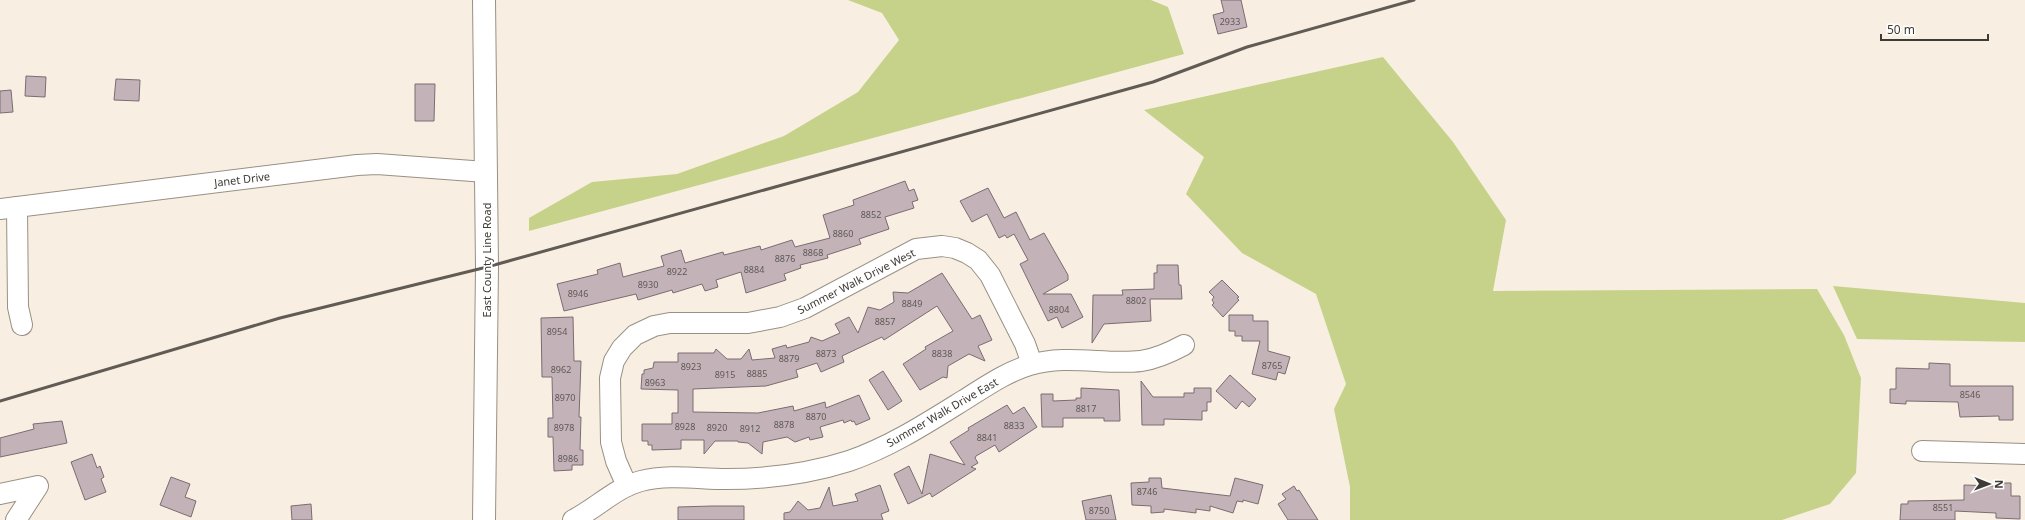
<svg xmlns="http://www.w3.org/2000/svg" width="2025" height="520" font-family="'Noto Sans',sans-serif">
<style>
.green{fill:#c6d28a}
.building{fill:#c3b3b9;stroke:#7a6c71}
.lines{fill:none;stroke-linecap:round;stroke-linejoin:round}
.minor-casing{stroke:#989084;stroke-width:22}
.major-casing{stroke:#989084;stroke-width:24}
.minor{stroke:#fff;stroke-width:20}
.major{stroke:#fff;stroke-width:22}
.rail{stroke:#605b55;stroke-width:3}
.labels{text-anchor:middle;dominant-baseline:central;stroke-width:3.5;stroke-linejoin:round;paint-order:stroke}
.number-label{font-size:9px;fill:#5f5856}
.street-label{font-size:11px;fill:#3e3a35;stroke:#fefefe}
</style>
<rect width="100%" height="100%" fill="#f8efe2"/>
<g class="green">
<polygon points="848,0 1151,0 1168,7 1184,54 529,231 529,218 592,182 677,174 784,136 858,92 899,40 882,13"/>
<polygon points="1383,57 1453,142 1506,220 1493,291 1817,289 1844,335 1861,378 1856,473 1830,504 1782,520 1350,520 1350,487 1334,409 1346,384 1316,294 1242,253 1186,194 1204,157 1144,110"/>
<polygon points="1833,286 2025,303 2025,342 1857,339"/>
</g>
<g class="building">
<polygon points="1221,0 1241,0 1247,27 1218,34 1213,15 1224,12"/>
<polygon points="26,76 46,77 45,97 25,96"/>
<polygon points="116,79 140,80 139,101 114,100"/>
<polygon points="415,84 435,84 434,121 415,121"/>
<polygon points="11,90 13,112 0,113 0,91"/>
<polygon points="905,181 909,191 914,189 918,200 912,202 914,208 885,217 889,229 859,239 861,244 827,255 828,258 800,265 801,268 784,274 786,280 746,293 741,272 716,280 718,287 705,291 702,284 673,293 672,290 638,300 636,294 564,311 557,284 598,274 597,270 620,263 623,277 664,266 661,256 681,250 685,263 723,252 724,255 760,246 761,250 792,240 795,247 830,238 823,215 854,205 853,200"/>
<polygon points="988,188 1004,218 1016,212 1030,240 1044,233 1068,275 1068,280 1043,294 1071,294 1083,317 1062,328 1057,317 1048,321 1020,264 1028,260 1014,234 1007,238 1005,235 999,238 987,214 972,222 960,201"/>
<polygon points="1157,265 1178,265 1179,285 1181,285 1182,299 1150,299 1151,321 1104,324 1092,343 1093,295 1123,295 1122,290 1154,289 1154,273 1157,273"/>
<polygon points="942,273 972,319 980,315 992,340 978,346 985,361 969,354 948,366 947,378 943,377 920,390 903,364 926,349 925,347 953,331 937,306 884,340 882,337 842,356 844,362 821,372 817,363 796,370 798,377 766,386 693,389 693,412 758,413 793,406 794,411 825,402 826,408 859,395 870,419 856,425 854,421 852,422 851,420 844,423 843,420 820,427 823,437 810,440 809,437 795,442 787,437 763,442 762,454 748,443 738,442 738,441 715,441 704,454 704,440 681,440 681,449 652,450 652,445 648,445 648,441 642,441 642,424 672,424 672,413 678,413 678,390 641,389 642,374 644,374 644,370 653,368 654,362 678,362 678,353 714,353 716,349 727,359 741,359 749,349 752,360 775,358 772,349 786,345 787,348 809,342 811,337 822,341 840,333 835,324 849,317 858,333 868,307 880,310 894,302 893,292 908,293"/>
<polygon points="1222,280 1239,297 1237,298 1239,300 1223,317 1212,305 1214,303 1212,300 1214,297 1209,292"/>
<polygon points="1229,315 1253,315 1253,321 1268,321 1268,351 1290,357 1285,374 1278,372 1276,380 1252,374 1260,341 1242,341 1242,336 1235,336 1235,331 1229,331"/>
<polygon points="573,317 574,361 581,361 579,417 581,417 580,450 583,450 583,465 572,465 572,470 554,471 553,437 548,437 548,418 553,418 552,377 542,377 541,318"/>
<polygon points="1929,363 1950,364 1950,386 2013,386 2013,420 1999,420 1999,416 1960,417 1958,402 1906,401 1906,404 1890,403 1890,389 1896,389 1896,368 1929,369"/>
<polygon points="883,371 902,401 888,410 869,380"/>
<polygon points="1230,375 1256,399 1249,407 1242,401 1236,409 1216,391"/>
<polygon points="1141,381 1153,397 1184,397 1184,393 1194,393 1194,388 1211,388 1211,402 1207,402 1207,411 1202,411 1202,420 1164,419 1164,425 1142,425"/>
<polygon points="1081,388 1119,390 1120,421 1104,421 1104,418 1063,418 1063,427 1042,427 1041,394 1053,394 1053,401 1076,400 1076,398 1081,398"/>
<polygon points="1007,405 1013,414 1024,407 1037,427 999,452 995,445 976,456 975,458 978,463 971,467 976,469 932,497 930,493 908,504 894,474 909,466 922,494 930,454 965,465 950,442 969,430 968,428"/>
<polygon points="62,421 67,443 0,457 0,438 34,429 33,424"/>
<polygon points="92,454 97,468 100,466 104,477 101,479 106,492 85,500 71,462"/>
<polygon points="171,477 190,484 185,497 196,501 191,517 160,505"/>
<polygon points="1149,478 1161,478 1162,488 1230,496 1235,478 1263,485 1258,504 1243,500 1243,502 1237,501 1233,513 1210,506 1210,511 1196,509 1196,513 1164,509 1164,512 1151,513 1151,506 1132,505 1131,483 1149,482"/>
<polygon points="1996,483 2011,483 2011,496 2020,496 2020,519 1996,518 1996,513 1955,511 1955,520 1900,520 1901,504 1908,504 1908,501 1964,500 1964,485 1996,486"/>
<polygon points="880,485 889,511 881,514 883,520 784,520 784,513 790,512 798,501 808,510 820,508 829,487 833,506 858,501 855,494"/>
<polygon points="1294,486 1297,491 1299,490 1318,520 1288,520 1278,504 1286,499 1282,494"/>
<polygon points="1111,495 1116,520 1086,520 1082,501"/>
<polygon points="311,504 312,520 292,520 291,506"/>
<polygon points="712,506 744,506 744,520 678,520 678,507"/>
</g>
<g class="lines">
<defs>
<g id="minor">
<polyline points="17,207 18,307 22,325"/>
<polyline points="0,209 357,165 377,164 486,172"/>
<polyline points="1922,451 2025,454"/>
<polyline points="627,486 616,461 611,442 610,378 614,361 622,348 635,335 654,326 670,323 748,323 780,317 805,308 916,249 942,246 955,248 967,253 978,260 990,275 1025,344 1032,364"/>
<polyline points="0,494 38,486 16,520"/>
<path d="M573 520C597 508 615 488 641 481 668 474 699 479 726 479 768 479 808 474 849 461 890 447 927 423 964 400 985 387 1006 372 1030 365 1066 354 1105 365 1141 361 1156 359 1171 352 1184 345"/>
</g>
<polyline id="major" points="484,520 487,267 484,0"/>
</defs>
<use href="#minor" class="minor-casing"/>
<use href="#major" class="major-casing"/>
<use href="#minor" class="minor"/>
<use href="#major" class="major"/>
<polyline class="rail" points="0,401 280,318 487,267 1153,82 1247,47 1414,0"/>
</g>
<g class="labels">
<g class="number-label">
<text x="1230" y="21">2933</text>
<text x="871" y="214">8852</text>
<text x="843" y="233">8860</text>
<text x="813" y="252">8868</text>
<text x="785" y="258">8876</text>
<text x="754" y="269">8884</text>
<text x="677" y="271">8922</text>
<text x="648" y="284">8930</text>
<text x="578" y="293">8946</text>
<text x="1136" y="300">8802</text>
<text x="912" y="303">8849</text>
<text x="1059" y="309">8804</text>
<text x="885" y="321">8857</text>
<text x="557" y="331">8954</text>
<text x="826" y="353">8873</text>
<text x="942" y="353">8838</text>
<text x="789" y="358">8879</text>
<text x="1272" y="365">8765</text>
<text x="691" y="366">8923</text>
<text x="561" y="369">8962</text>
<text x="757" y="373">8885</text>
<text x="725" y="374">8915</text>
<text x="655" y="382">8963</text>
<text x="1970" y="394">8546</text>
<text x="565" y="397">8970</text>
<text x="1086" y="408">8817</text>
<text x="816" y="416">8870</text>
<text x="784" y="424">8878</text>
<text x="1014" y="425">8833</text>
<text x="685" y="426">8928</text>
<text x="564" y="427">8978</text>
<text x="717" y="427">8920</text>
<text x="750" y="428">8912</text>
<text x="987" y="437">8841</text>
<text x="568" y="458">8986</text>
<text x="1147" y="491">8746</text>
<text x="1943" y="507">8551</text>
<text x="1099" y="510">8750</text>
</g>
<g class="street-label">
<text transform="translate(242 179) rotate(-7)">Janet Drive</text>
<text transform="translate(486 260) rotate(-90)">East County Line Road</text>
<text transform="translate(856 281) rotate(-27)">Summer Walk Drive West</text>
<text transform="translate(942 412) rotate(-30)">Summer Walk Drive East</text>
</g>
</g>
<g transform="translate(1989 484) rotate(91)" stroke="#fefefe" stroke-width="3" paint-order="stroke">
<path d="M0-3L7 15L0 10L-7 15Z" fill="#3e3a35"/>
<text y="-6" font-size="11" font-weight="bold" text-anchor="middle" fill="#3e3a35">N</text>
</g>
<path d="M1881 34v6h107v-6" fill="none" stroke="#3e3a35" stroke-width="2"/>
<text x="1887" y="34" font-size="12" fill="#3e3a35" stroke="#fefefe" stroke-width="3" paint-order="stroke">50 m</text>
</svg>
